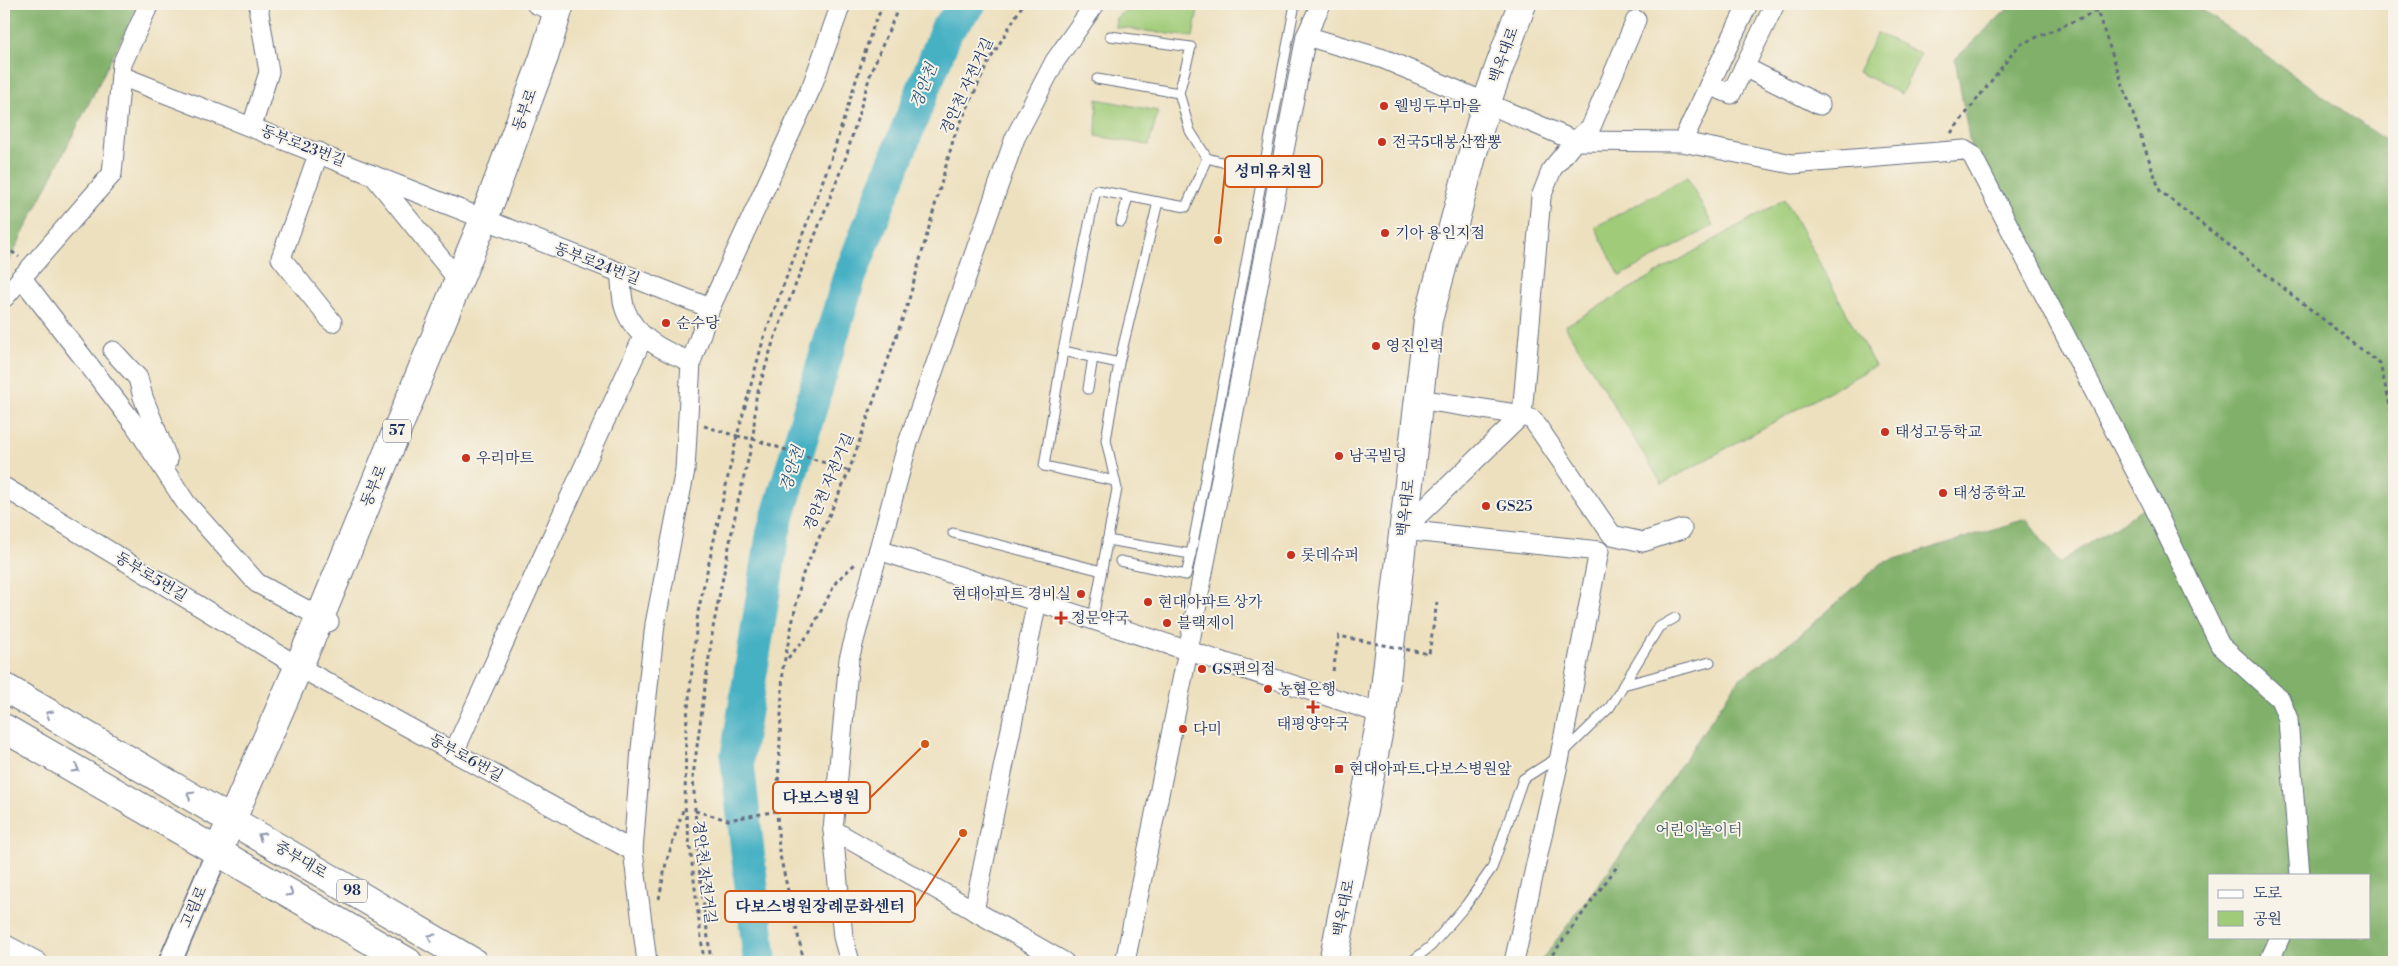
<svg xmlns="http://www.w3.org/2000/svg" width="2398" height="966" font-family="'Libre Bodoni','Noto Serif KR',serif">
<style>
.green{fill:#a0cc79;stroke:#5e7e6c}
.forest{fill:#80b069;stroke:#4e7064;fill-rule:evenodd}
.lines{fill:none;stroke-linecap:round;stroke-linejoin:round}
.river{stroke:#46b1c4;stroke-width:34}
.service-casing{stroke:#646d80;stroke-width:11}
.minor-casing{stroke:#646d80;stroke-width:21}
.tertiary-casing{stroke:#646d80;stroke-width:25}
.primary-casing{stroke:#646d80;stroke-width:30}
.path{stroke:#646d80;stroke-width:3;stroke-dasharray:4 4;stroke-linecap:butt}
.service{stroke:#fff;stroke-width:9}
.minor{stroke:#fff;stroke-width:19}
.tertiary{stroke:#fff;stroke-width:22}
.primary{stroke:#fff;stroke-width:28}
.path-bridge{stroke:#646d80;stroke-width:3;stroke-dasharray:4 4;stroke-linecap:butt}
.oneway{stroke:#8d97ae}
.poi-dot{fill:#c8321e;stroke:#f7f3e8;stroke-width:2}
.labels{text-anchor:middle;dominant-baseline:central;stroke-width:4;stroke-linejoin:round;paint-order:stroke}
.shield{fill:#f7f3e8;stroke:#5d6a87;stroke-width:1}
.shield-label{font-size:14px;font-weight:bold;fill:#1b2f5e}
.street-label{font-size:15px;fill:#1b2f5e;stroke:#f7f3e8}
.poi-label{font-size:15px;fill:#1b2f5e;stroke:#f7f3e8;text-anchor:start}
.park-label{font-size:15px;fill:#3c5665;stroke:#f7f3e8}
.water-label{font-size:16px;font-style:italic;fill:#28567d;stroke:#f7f3e8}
.leader{fill:none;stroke:#d45514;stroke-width:2}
.callout-dot{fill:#d45514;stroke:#f7f3e8;stroke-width:2}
.callout{fill:#f7f3e8;stroke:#d45514;stroke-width:2}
.callout-label{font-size:16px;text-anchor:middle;font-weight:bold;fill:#1b2f5e}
</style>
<rect width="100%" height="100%" fill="#f7f3e8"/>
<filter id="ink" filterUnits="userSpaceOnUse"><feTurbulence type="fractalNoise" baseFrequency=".02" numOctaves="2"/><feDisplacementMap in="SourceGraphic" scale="10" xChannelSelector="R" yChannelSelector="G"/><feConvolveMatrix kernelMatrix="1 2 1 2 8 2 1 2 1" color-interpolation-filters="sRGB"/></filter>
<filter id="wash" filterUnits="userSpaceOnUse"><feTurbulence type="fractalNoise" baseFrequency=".0096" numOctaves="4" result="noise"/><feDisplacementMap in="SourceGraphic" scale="20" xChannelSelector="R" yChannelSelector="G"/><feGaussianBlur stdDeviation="1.12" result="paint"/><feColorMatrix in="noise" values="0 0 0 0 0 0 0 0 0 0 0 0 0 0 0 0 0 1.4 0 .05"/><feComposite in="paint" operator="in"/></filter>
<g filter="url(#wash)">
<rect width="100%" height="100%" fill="#ede0be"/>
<g class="green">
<polygon points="1133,4 1199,4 1193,37 1115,27 1116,18"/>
<polygon points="1877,33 1921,54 1901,94 1858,72"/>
<polygon points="1097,99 1158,111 1149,145 1096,136"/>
<polygon points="1687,177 1713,226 1620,276 1595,227"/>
<polygon points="1785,199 1875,366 1662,484 1565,326"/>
</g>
<g class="forest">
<polygon points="4,4 139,4 4,271"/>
<path d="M2013 4H2194L2394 147V962H1540L1619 857 1738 680 1800 635 1882 563 2026 519 2059 563 2152 503 1972 155 1955 59ZM2209 875H2369V937H2209Z"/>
</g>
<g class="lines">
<polyline class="river" points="760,962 737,758 773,533 849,278 947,29 969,4"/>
</g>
</g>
<g filter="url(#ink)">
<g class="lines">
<defs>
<g id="service">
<polyline points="1110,36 1191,47 1179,93"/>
<polyline points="1097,79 1179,93 1190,131 1207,158 1186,207 1158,202"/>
<polyline points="1207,158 1262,173"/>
<polyline points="1121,222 1128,197"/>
<polyline points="1063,351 1044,466 1115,481"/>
<polyline points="1088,389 1093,357"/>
<polyline points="953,533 1102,571"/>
<polyline points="1107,540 1191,554 1295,4"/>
<polyline points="1120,561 1186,575 1191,554"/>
<polyline points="1093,618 1117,489 1106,440 1119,363 1158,202 1096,190 1063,351 1119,363"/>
<polyline points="1623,685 1710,662"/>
<polyline points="1411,962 1431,946 1466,905 1492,868 1523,779 1560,756 1610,707 1659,627 1675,618"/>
</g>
<g id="minor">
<polyline points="536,4 557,12"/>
<polyline points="1306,36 1384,59 1575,141 1682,142 1748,4"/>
<polyline points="1744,67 1820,105"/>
<path d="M121 76C318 152 513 232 710 308"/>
<polyline points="1709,85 1731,94 1775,4"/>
<polyline points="252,126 269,72 259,13 260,4"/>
<polyline points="1682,142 1792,164 1964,150 1972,155 2152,503 2220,645 2280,699 2288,719 2300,875"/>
<polyline points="319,152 281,258 332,322"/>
<polyline points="373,175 459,281"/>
<path d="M620 273C622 284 621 298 625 309 635 338 664 351 691 362"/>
<polyline points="21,277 135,425 186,503 257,583 329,622"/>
<polyline points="4,298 112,174 122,64 149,4"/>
<polyline points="113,351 138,378 143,397 168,460"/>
<polyline points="1418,399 1522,415 1533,420 1612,535 1643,542 1682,529"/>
<polyline points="4,487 299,667 633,851"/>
<polyline points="1403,530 1599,551 1560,756 1514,962"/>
<polyline points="1403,530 1522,415 1541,197 1552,169 1575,141 1591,127 1636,20"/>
<polyline points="879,550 1382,714"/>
<polyline points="454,752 643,337"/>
<polyline points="833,830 1064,962"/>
<polyline points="974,911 1037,601"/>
<polyline points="4,944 38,962"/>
<polyline points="647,962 633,851 641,749 655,624 685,470 691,362 710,308 812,86 841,4"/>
<polyline points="850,962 843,937 833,830 849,659 907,446 1015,138 1055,61 1095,4"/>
<polyline points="1125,962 1188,651 1306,36 1321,4"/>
<polyline points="2269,962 2280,937"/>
</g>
<polyline id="tertiary" points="170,962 218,851"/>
<g id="primary">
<polyline points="4,687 473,962"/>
<polyline points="4,728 408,962"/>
<polyline points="218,851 321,615 484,219 544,57 560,4"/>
<polyline points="1333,962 1382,714 1428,320 1486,104 1522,4"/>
</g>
</defs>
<use href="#service" class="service-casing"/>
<use href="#minor" class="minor-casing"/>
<use href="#tertiary" class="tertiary-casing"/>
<use href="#primary" class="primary-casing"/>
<g class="path">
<polyline points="1951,133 2019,45 2097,11 2160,191 2380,364 2394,422"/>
<polyline points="4,251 11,251 19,257"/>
<polyline points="704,426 737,436"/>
<polyline points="788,658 809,634 836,582 855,564"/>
<polyline points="695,811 728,820 777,811"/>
<polyline points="659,899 666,863 684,807"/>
<polyline points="704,962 685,806 686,728 698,612 737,436 764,337 831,159 874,24 884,4"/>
<polyline points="711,962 698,859 693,776 713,628 737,506 753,439 756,398 773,342 846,157 871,72 900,4"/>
<polyline points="804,962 779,851 777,811 783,668 802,576 849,471 908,303 954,137 988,63 1023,4"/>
<polyline points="1549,962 1552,955 1619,864"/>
</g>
<use href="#service" class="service"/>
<use href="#minor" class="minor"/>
<use href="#tertiary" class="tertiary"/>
<use href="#primary" class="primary"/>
<g class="path-bridge">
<polyline points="737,436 753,439 849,471"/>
<polyline points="1333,671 1339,636 1429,654 1437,602"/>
</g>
</g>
<defs><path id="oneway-chevron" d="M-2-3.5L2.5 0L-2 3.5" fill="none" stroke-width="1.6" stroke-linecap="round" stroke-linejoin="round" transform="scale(1.25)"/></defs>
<g class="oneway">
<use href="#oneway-chevron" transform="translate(49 714) rotate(-150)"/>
<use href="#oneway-chevron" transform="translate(76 769) rotate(30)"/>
<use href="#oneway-chevron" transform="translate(190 795) rotate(-150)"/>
<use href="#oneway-chevron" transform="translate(261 836) rotate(-149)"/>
<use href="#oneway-chevron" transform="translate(290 893) rotate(30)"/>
<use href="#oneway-chevron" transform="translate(431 937) rotate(-149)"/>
</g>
</g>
<g class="poi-dot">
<circle cx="1384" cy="106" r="5"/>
<circle cx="1382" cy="142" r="5"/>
<circle cx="1385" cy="233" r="5"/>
<circle cx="666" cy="323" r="5"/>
<circle cx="1376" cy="346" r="5"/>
<circle cx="1885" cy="432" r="5"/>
<circle cx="1339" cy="456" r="5"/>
<circle cx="466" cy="458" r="5"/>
<circle cx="1943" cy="493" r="5"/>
<circle cx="1486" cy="506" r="5"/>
<circle cx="1291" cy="555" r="5"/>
<circle cx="1081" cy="594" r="5"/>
<circle cx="1148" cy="602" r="5"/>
<path d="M1058.5 610.5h5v5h5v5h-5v5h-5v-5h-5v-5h5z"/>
<circle cx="1167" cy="623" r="5"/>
<circle cx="1202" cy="669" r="5"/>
<circle cx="1268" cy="689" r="5"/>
<path d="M1310.5 699.5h5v5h5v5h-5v5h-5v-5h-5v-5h5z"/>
<circle cx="1183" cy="729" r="5"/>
<rect x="1334" y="764" width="10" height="10" rx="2.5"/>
</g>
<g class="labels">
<g class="shield">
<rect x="383" y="419.5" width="28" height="23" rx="4"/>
<rect x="337" y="879.5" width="30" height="23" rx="4"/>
</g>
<g class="shield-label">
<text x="397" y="431">57</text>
<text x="352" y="891">98</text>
</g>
<g class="street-label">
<text transform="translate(1504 55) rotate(-70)">백옥대로</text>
<text transform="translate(967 86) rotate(-65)">경안천 자전거길</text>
<text transform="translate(525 110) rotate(-70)">동부로</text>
<text transform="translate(303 146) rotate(21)">동부로23번길</text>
<text transform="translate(597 264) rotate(21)">동부로24번길</text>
<text transform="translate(829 482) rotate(-67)">경안천 자전거길</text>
<text transform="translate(374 486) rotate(-68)">동부로</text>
<text transform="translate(1406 508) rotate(-83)">백옥대로</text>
<text transform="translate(151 577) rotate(31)">동부로5번길</text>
<text transform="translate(466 758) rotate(29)">동부로6번길</text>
<text transform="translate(301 860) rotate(31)">중부대로</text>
<text transform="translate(704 872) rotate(83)">경안천 자전거길</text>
<text transform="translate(194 907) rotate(-66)">고림로</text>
<text transform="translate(1344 908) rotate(-79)">백옥대로</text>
</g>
<g class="poi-label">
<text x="1394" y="106">웰빙두부마을</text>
<text x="1392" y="142">전국5대봉산짬뽕</text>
<text x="1395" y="233">기아 용인지점</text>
<text x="676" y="323">순수당</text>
<text x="1386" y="346">영진인력</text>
<text x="1895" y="432">태성고등학교</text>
<text x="1349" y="456">남곡빌딩</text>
<text x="476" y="458">우리마트</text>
<text x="1953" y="493">태성중학교</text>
<text x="1496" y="506">GS25</text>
<text x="1301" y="555">롯데슈퍼</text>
<text x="1071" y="594" text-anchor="end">현대아파트 경비실</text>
<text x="1158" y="602">현대아파트 상가</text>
<text x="1071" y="618">정문약국</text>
<text x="1177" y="623">블랙제이</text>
<text x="1212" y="669">GS편의점</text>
<text x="1278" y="689">농협은행</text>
<text x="1313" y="724" text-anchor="middle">태평양약국</text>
<text x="1193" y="729">다미</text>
<text x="1349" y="769">현대아파트.다보스병원앞</text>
</g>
<g class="park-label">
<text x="1699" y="830">어린이놀이터</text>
</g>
<g class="water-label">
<text transform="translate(924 86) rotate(-69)">경안천</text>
<text transform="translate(792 469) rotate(-73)">경안천</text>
</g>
</g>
<path class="leader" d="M1218 240L1225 172M925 744L870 798M963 833L915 907"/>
<g class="callout-dot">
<circle cx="1218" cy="240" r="5"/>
<circle cx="925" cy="744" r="5"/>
<circle cx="963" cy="833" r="5"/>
</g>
<g class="callout">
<rect x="1225" y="156" width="97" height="31" rx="5"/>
<rect x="773" y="782" width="97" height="31" rx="5"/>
<rect x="725" y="891" width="190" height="31" rx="5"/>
</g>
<g class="callout-label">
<text x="1273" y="177">성미유치원</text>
<text x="821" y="803">다보스병원</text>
<text x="820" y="912">다보스병원장례문화센터</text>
</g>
<rect width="2398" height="966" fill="none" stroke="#f7f3e8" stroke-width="20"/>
<rect x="2208" y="874" width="162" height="65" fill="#f7f3e8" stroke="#9fa5b1"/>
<rect x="2218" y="890" width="25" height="8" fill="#ffffff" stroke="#9fa5b1"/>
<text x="2253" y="898" font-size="15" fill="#1b2f5e">도로</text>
<rect x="2218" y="911" width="25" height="15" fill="#a0cc79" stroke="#9fa5b1"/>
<text x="2253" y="924" font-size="15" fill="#1b2f5e">공원</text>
</svg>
